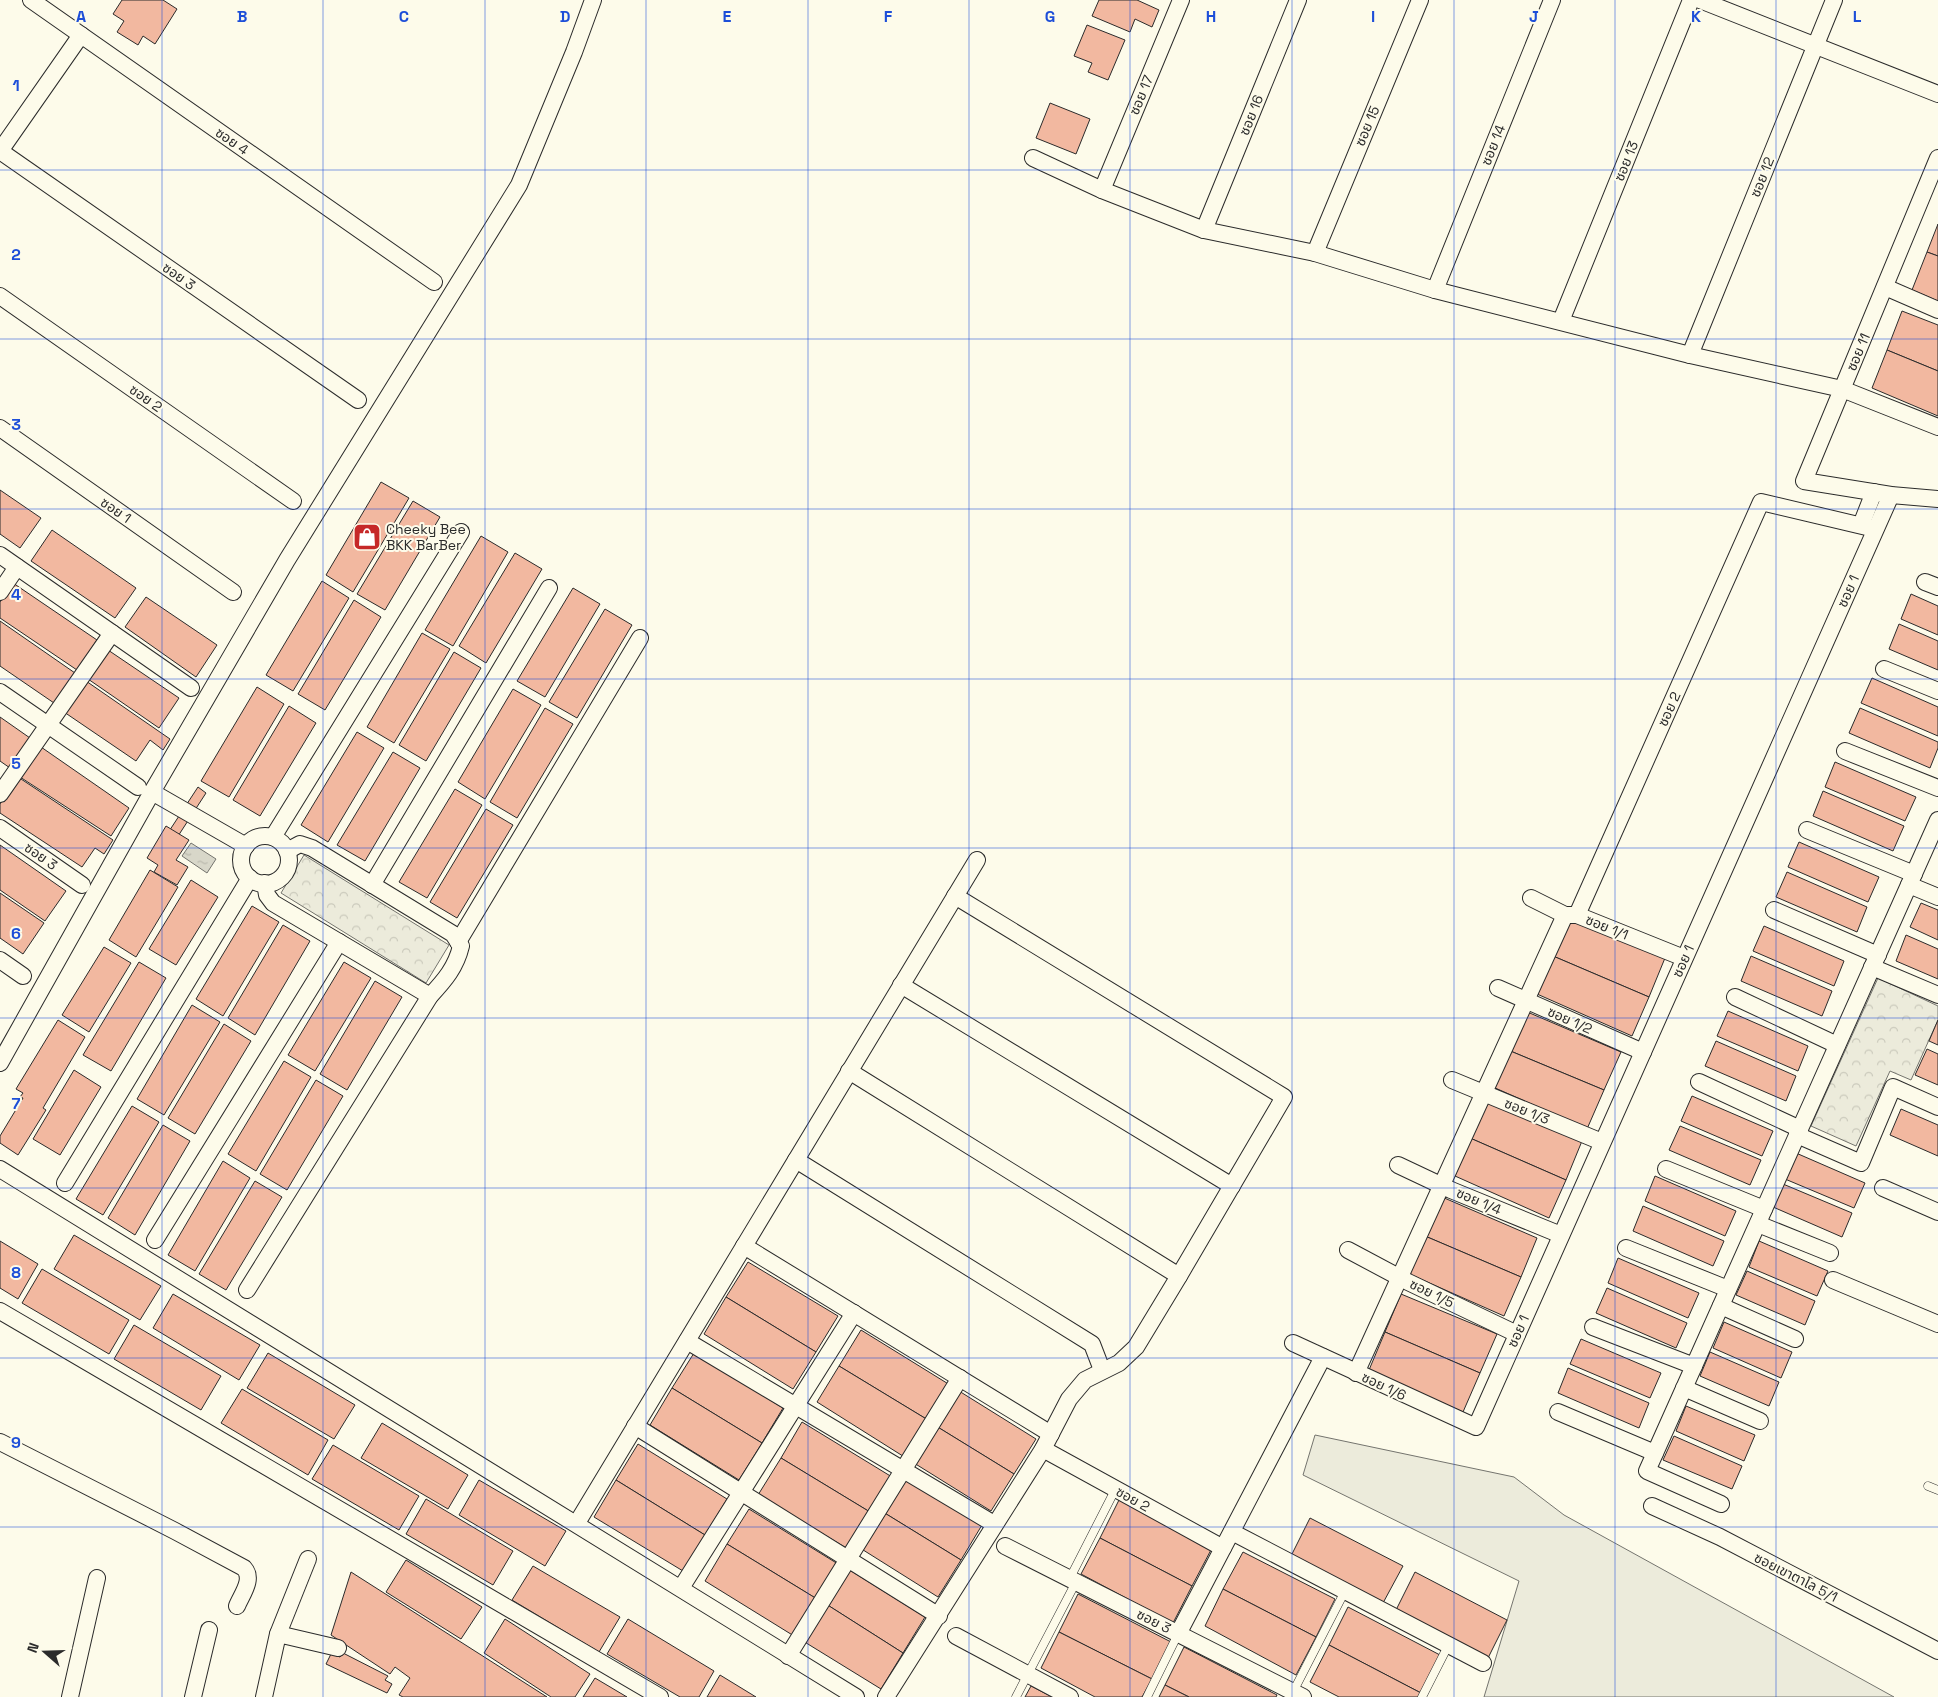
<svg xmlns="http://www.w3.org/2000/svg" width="1938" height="1697" font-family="'Space Grotesk','Noto Sans Thai',sans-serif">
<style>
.grass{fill:#ecebdb;stroke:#74746e}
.forest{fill:url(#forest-crowns);stroke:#74746e}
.water{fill:url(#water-ripples);stroke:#74746e}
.building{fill:#f2b8a0;stroke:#2b2b2b}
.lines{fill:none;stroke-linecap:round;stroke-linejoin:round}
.lane-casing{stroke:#2b2b2b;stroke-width:9}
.street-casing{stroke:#2b2b2b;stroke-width:18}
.lane{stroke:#fdfbea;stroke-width:8}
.street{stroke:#fdfbea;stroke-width:16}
.grid{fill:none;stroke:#1d4ed8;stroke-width:1;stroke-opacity:0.55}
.labels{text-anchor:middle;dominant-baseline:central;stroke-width:4;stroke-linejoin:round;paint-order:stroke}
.street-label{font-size:14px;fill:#2b2b2b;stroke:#fdfbea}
.poi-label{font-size:14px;fill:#2b2b2b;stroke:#fdfbea;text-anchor:start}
.grid-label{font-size:16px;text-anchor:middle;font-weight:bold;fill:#1d4ed8;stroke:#fdfbea;stroke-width:4;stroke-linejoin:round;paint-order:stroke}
</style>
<defs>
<pattern id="forest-crowns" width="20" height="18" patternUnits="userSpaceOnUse" patternTransform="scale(1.25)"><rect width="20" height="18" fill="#ecebdb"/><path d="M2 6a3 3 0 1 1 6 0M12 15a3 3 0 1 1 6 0" fill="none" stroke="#cbcabc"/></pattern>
<pattern id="water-ripples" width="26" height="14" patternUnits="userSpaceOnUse" patternTransform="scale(1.25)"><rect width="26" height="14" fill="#d8d7c9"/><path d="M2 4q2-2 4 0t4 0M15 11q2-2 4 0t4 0" fill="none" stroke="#bab9ad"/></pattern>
</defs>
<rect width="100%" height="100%" fill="#fdfbea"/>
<polygon class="grass" points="1315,1435 1514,1477 1564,1515 1894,1697 1484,1697 1519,1581 1303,1475"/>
<g class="forest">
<polygon points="304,855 449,945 426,983 281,893"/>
<polygon points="1878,978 1938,1006 1938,1020 1911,1080 1890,1071 1856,1146 1811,1126"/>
</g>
<polygon class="water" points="191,843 216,859 207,873 182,856"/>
<g class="building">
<polygon points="122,0 163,0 177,9 155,44 143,36 138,45 117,32 124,21 113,14"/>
<polygon points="1099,0 1137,0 1159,10 1152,27 1135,19 1130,32 1092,16"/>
<polygon points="1087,25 1125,40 1108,80 1088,72 1092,63 1074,56"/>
<polygon points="1050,103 1090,119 1076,154 1036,138"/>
<polygon points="1938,224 1938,256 1927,252"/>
<polygon points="1927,252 1938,256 1938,301 1912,290"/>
<polygon points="1902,311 1938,325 1938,371 1887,350"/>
<polygon points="1887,350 1938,371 1938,416 1872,388"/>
<polygon points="381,482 409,498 353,592 326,575"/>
<polygon points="0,490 41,518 20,548 0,534"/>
<polygon points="413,501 440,517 385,610 357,594"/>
<polygon points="52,530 136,588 115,618 31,561"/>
<polygon points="481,536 508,552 453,646 425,630"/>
<polygon points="515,553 542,569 486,663 459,646"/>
<polygon points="322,581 349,598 293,691 266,675"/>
<polygon points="13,583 97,640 77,670 0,618 0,602"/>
<polygon points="573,588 600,604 545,697 517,681"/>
<polygon points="1911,594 1938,606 1938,635 1901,619"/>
<polygon points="146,597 217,645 196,677 125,627"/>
<polygon points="354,600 381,617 325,710 298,694"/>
<polygon points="605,609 632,625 577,718 549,702"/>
<polygon points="0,621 75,673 54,703 0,666"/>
<polygon points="1899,624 1938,641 1938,670 1889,649"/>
<polygon points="422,633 450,649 394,743 367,727"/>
<polygon points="108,650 179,698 159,728 88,679"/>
<polygon points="454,652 481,668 426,761 399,745"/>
<polygon points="1872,678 1938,707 1938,736 1861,703"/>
<polygon points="86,681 170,739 163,750 150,740 136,761 64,712"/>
<polygon points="257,687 284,704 229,797 201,781"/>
<polygon points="513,689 541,705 485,799 458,782"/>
<polygon points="289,706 316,723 260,816 233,800"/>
<polygon points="545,708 573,724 517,818 490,802"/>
<polygon points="1860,708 1938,742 1938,748 1930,768 1849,733"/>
<polygon points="0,717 30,738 10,768 0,761"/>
<polygon points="357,732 384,748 328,842 301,825"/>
<polygon points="41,747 129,808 111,836 20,777"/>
<polygon points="393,752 420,768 365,861 337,845"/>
<polygon points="1835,762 1916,797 1905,821 1825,787"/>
<polygon points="18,777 113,840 104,854 95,848 82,867 0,813 0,804"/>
<polygon points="198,787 206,793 169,850 160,845"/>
<polygon points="455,789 482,805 427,898 399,882"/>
<polygon points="1823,791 1904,826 1893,851 1813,816"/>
<polygon points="486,809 513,825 457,918 430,902"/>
<polygon points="166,826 189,840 176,860 188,867 177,885 154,872 158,865 147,858"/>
<polygon points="1799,842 1879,877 1868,902 1788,867"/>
<polygon points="0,845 66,891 45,921 0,890"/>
<polygon points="150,870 178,887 136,957 109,940"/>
<polygon points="1787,872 1867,907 1857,932 1776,897"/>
<polygon points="191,880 218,897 176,965 149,949"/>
<polygon points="0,893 44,923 23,954 0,938"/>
<polygon points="1921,903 1938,910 1938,940 1910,927"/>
<polygon points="252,906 279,922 223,1016 196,999"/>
<polygon points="1570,917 1665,958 1649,997 1553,956"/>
<polygon points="283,925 310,941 255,1035 228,1018"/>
<polygon points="1764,926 1844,961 1834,986 1753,951"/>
<polygon points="1906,935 1938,949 1938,979 1896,961"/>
<polygon points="104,947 131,963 89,1032 62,1015"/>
<polygon points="1553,956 1649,997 1632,1036 1537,994"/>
<polygon points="1751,956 1832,991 1822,1016 1741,981"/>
<polygon points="139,962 166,978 111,1071 83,1055"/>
<polygon points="344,962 371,978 315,1071 288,1055"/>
<polygon points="375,981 402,997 347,1090 320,1074"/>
<polygon points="192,1005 220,1022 164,1115 137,1099"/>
<polygon points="1525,1011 1621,1052 1604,1090 1508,1050"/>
<polygon points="1728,1011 1808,1046 1798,1071 1717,1036"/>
<polygon points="58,1020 85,1037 43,1108 46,1110 18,1155 0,1143 0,1136 23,1098 20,1097 23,1093 16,1089"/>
<polygon points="1938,1020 1938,1045 1929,1041"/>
<polygon points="224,1024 251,1041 195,1134 168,1118"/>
<polygon points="1716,1041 1796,1076 1786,1101 1705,1066"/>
<polygon points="1927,1049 1938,1054 1938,1085 1915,1075"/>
<polygon points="1508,1050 1604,1090 1587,1129 1493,1087"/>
<polygon points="284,1061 311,1077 256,1171 228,1154"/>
<polygon points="74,1070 101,1087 60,1155 33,1139"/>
<polygon points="316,1080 343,1096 287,1190 260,1174"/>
<polygon points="1692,1096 1773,1131 1762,1156 1681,1121"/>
<polygon points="1487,1100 1582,1141 1566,1180 1470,1138"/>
<polygon points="132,1106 159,1122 103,1215 76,1199"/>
<polygon points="1901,1109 1938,1125 1938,1156 1890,1135"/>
<polygon points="163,1125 190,1141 135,1235 108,1218"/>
<polygon points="1680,1126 1761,1160 1750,1185 1669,1150"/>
<polygon points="1470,1138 1566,1180 1549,1218 1455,1176"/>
<polygon points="1796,1153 1865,1183 1854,1208 1785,1179"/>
<polygon points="223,1161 250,1178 195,1271 168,1255"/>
<polygon points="1655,1176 1736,1211 1725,1236 1645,1201"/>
<polygon points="255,1181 282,1197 226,1290 199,1274"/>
<polygon points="1783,1184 1852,1213 1842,1237 1773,1207"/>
<polygon points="1442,1197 1537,1238 1521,1277 1425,1236"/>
<polygon points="1643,1206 1724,1241 1713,1266 1633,1231"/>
<polygon points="74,1235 161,1286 140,1320 54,1269"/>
<polygon points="1425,1236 1521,1277 1504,1316 1409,1274"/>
<polygon points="0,1241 38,1264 18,1299 0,1288"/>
<polygon points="1759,1241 1828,1271 1817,1296 1749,1267"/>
<polygon points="1618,1258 1699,1293 1688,1318 1608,1283"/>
<polygon points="748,1262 838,1316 816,1352 726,1297"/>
<polygon points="42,1269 129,1320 109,1354 22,1303"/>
<polygon points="1747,1271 1815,1301 1805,1325 1736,1295"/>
<polygon points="1607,1288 1687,1323 1676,1348 1596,1313"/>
<polygon points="173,1294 260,1345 239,1380 153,1328"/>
<polygon points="1401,1294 1497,1334 1480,1373 1385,1332"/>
<polygon points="726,1297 816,1352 793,1389 704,1334"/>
<polygon points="1724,1322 1792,1352 1781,1378 1713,1348"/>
<polygon points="134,1325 221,1376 201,1410 114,1359"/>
<polygon points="861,1330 950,1385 928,1420 839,1366"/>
<polygon points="1385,1332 1480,1373 1463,1412 1369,1370"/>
<polygon points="1581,1339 1661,1373 1650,1398 1570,1364"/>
<polygon points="1710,1352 1779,1382 1769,1406 1700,1376"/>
<polygon points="268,1353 355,1405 334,1439 247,1388"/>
<polygon points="694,1353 783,1408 762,1443 672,1388"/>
<polygon points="839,1366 928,1420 906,1458 817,1402"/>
<polygon points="1568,1368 1649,1403 1639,1428 1558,1393"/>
<polygon points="672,1388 762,1443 739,1480 650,1425"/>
<polygon points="242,1389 328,1440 308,1475 221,1423"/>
<polygon points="959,1391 1036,1439 1014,1474 936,1426"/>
<polygon points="1686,1406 1755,1435 1744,1461 1676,1431"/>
<polygon points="802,1422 892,1477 870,1512 781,1458"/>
<polygon points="382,1423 468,1475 448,1509 361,1458"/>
<polygon points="936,1426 1014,1474 991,1511 914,1463"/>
<polygon points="1674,1436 1742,1466 1732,1489 1663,1460"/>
<polygon points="638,1444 727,1499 705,1535 616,1480"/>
<polygon points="333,1445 419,1496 399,1530 312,1479"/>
<polygon points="781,1458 870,1512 848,1549 758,1495"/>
<polygon points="905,1477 982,1525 961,1560 883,1512"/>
<polygon points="479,1480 566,1531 545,1566 459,1515"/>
<polygon points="616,1480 705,1535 683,1571 594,1517"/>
<polygon points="426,1499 513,1551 493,1585 406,1534"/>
<polygon points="1119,1500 1212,1548 1192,1586 1100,1538"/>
<polygon points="749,1509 838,1564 817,1599 727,1544"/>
<polygon points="883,1512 961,1560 938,1597 860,1548"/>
<polygon points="1310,1518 1403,1566 1383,1603 1291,1556"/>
<polygon points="1100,1538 1192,1586 1173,1623 1081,1574"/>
<polygon points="727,1544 817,1599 794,1636 705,1581"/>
<polygon points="1243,1552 1335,1599 1316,1637 1223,1589"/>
<polygon points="406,1560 482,1607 461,1639 386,1592"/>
<polygon points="533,1566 620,1617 599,1652 512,1600"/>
<polygon points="848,1569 925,1617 903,1653 826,1604"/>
<polygon points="351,1572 547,1697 403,1697 399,1695 410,1678 395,1667 390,1674 331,1635"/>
<polygon points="1415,1572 1507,1620 1488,1658 1396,1610"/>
<polygon points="1223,1589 1316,1637 1296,1675 1205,1626"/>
<polygon points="1078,1594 1171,1642 1152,1679 1059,1632"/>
<polygon points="826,1604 903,1653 881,1689 803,1641"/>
<polygon points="1348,1607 1440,1655 1421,1693 1329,1645"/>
<polygon points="505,1619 590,1674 575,1697 551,1697 484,1653"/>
<polygon points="628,1619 714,1671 699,1697 680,1697 607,1654"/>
<polygon points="1059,1632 1152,1679 1142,1697 1095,1697 1041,1668"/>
<polygon points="1329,1645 1421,1693 1419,1697 1339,1697 1310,1682"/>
<polygon points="1184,1647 1277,1695 1276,1697 1189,1697 1165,1685"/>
<polygon points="343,1653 388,1676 385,1680 392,1684 387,1693 326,1664 331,1654 340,1657"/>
<polygon points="720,1675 756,1697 707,1697"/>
<polygon points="595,1678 627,1697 583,1697"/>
<polygon points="1165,1685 1189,1697 1159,1697"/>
<polygon points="1031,1686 1052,1697 1025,1697"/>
</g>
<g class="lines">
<defs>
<g id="lane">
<polyline points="1928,1486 1938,1490"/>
<polyline points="1070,1578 1115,1490"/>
<polyline points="1293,1692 1345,1591"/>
<polyline points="1016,1697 1076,1582"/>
<polyline points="1147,1697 1178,1634"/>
<polyline points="1422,1697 1449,1644"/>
</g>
<g id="street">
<polyline points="31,0 434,282"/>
<polyline points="1700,0 1938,94"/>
<polyline points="0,151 358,400"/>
<polyline points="0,151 81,35"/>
<polyline points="1033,158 1102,190 1204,230 1315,253 1435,290 1690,355 1842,389 1938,427"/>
<polyline points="1938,158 1804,481 1891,495 1938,499"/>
<polyline points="1102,190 1181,0"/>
<polyline points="1204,230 1298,0"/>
<polyline points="1315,253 1420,0"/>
<polyline points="1885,287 1938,310"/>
<polyline points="1435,290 1552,0"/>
<polyline points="0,296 293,501"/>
<polyline points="1561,321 1691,0"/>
<polyline points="1690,355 1834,0"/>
<polyline points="0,428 233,592"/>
<polyline points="1861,525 1874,492"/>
<polyline points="0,555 191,688"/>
<polyline points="1925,582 1938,587"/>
<polyline points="0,592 17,567"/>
<polyline points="1884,669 1938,691"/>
<polyline points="0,692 138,787"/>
<polyline points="1845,751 1938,788"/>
<polyline points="152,792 246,846"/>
<polyline points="0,794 112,633"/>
<polyline points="0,828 82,885"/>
<polyline points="1807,830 1914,874"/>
<circle cx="265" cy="860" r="24"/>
<polyline points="273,837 461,532"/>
<polyline points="265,883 267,895 273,903 430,996"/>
<polyline points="372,885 549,588"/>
<polyline points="1909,885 1938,897"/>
<polyline points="1531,898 1565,915 1577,915 1684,958"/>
<polyline points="1774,910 1878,955"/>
<polyline points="1577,915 1761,502 1875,529"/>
<polyline points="458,942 640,638"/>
<polyline points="0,960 23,976"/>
<polyline points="1872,967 1938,995"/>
<polyline points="901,985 1232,1186"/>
<polyline points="1498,988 1643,1052"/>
<polyline points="1735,997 1837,1045"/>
<polyline points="0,1063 152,792 287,560 519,185 574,52 593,0"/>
<polyline points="849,1071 1179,1276"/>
<polyline points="1452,1080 1602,1142"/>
<polyline points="1699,1082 1800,1129"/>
<polyline points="1797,1135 1861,1163 1893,1087 1938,1107"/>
<polyline points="796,1160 1092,1344 1102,1370"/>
<polyline points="1398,1165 1451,1190 1561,1235"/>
<polyline points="0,1169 856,1697"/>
<polyline points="1666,1169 1764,1209"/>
<polyline points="65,1183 250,878"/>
<polyline points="1883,1188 1938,1212"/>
<polyline points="1758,1224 1830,1253"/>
<polyline points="155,1240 339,942"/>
<polyline points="744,1246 1051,1434"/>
<polyline points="1626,1248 1728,1289"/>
<polyline points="1348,1250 1408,1282 1517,1334"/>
<polyline points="1833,1280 1938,1324"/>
<path d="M247 1290 430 996C445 980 456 967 461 946L453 934 312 848 300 844 287 851"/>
<polyline points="1721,1306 1795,1339"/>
<polyline points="0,1311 660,1697"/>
<polyline points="1593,1327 1694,1366"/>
<polyline points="687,1341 994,1524"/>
<polyline points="1293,1343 1476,1427 1891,495"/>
<polyline points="1356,1373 1565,915"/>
<polyline points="1684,1388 1760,1421"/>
<polyline points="1558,1412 1655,1453"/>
<polyline points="635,1426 939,1616"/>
<path d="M0 1442 175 1531 244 1568C254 1579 242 1594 237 1606"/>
<polyline points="1043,1449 1223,1548"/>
<polyline points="1721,1504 1647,1471 1938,820"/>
<polyline points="1652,1506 1720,1537 1938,1651"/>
<polyline points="577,1523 977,860"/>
<polyline points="1232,1532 1483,1663"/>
<polyline points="1005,1546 1303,1697"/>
<polyline points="681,1588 854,1313"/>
<polyline points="278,1634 308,1559"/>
<polyline points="1178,1634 1323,1357"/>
<polyline points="956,1636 1070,1697"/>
<polyline points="788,1656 960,1378"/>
<polyline points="70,1697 97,1578"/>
<polyline points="193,1697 209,1630"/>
<polyline points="264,1697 278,1634 338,1648"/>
<polyline points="886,1697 1043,1449 1069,1399 1085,1380 1119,1363 1136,1347 1179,1276 1284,1097 955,896"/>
</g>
</defs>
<use href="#lane" class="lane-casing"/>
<use href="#street" class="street-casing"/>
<use href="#lane" class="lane"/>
<use href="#street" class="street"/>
</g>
<path class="grid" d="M162 0V1697M323 0V1697M485 0V1697M646 0V1697M808 0V1697M969 0V1697M1130 0V1697M1292 0V1697M1454 0V1697M1615 0V1697M1776 0V1697M0 170H1938M0 339H1938M0 509H1938M0 679H1938M0 848H1938M0 1018H1938M0 1188H1938M0 1358H1938M0 1527H1938"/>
<defs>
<symbol id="shop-square" viewBox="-11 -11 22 22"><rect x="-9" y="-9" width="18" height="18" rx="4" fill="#c62828" stroke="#fdfbea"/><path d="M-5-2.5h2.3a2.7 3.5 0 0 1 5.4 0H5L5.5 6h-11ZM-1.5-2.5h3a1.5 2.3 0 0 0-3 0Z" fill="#fff"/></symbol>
</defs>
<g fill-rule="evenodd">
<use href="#shop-square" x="351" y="521" width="32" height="32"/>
</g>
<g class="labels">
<g class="street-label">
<text transform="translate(1141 95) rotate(-68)">ซอย 17</text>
<text transform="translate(1251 115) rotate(-68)">ซอย 16</text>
<text transform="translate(1367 126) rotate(-67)">ซอย 15</text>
<text transform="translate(232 141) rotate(35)">ซอย 4</text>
<text transform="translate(1493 145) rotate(-68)">ซอย 14</text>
<text transform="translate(1626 161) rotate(-68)">ซอย 13</text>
<text transform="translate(1762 177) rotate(-68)">ซอย 12</text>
<text transform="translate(179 276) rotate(35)">ซอย 3</text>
<text transform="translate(1858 352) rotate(-67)">ซอย 11</text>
<text transform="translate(146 398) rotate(35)">ซอย 2</text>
<text transform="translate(116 510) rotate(35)">ซอย 1</text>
<text transform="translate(1848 591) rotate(-66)">ซอย 1</text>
<text transform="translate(1669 709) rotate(-66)">ซอย 2</text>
<text transform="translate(41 856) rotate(35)">ซอย 3</text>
<text transform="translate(1607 927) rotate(22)">ซอย 1/1</text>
<text transform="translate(1683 961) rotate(-66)">ซอย 1</text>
<text transform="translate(1570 1020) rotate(24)">ซอย 1/2</text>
<text transform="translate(1527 1111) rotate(22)">ซอย 1/3</text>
<text transform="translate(1479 1201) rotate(23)">ซอย 1/4</text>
<text transform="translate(1432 1293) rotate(26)">ซอย 1/5</text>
<text transform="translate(1518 1331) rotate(-66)">ซอย 1</text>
<text transform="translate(1384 1386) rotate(25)">ซอย 1/6</text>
<text transform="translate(1133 1499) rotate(29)">ซอย 2</text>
<text transform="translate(1796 1577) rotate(27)">ซอยเขาตาโล 5/1</text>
<text transform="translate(1154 1621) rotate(27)">ซอย 3</text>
</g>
<g class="poi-label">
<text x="386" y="529">Cheeky Bee<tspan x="386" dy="16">BKK BarBer</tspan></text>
</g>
</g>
<g class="grid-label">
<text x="81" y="22">A</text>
<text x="242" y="22">B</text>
<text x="404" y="22">C</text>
<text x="565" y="22">D</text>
<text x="727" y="22">E</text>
<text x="888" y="22">F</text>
<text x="1050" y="22">G</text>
<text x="1211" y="22">H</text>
<text x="1373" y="22">I</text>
<text x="1534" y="22">J</text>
<text x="1696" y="22">K</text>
<text x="1857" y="22">L</text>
<text x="16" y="91">1</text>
<text x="16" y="260">2</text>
<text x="16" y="430">3</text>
<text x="16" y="600">4</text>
<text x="16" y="769">5</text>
<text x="16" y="939">6</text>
<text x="16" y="1109">7</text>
<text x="16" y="1278">8</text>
<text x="16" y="1448">9</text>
</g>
<g transform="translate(45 1652) rotate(290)" stroke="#fdfbea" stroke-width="4" paint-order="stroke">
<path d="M0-4L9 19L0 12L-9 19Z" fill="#2b2b2b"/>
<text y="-8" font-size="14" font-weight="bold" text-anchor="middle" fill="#2b2b2b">N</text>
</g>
</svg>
